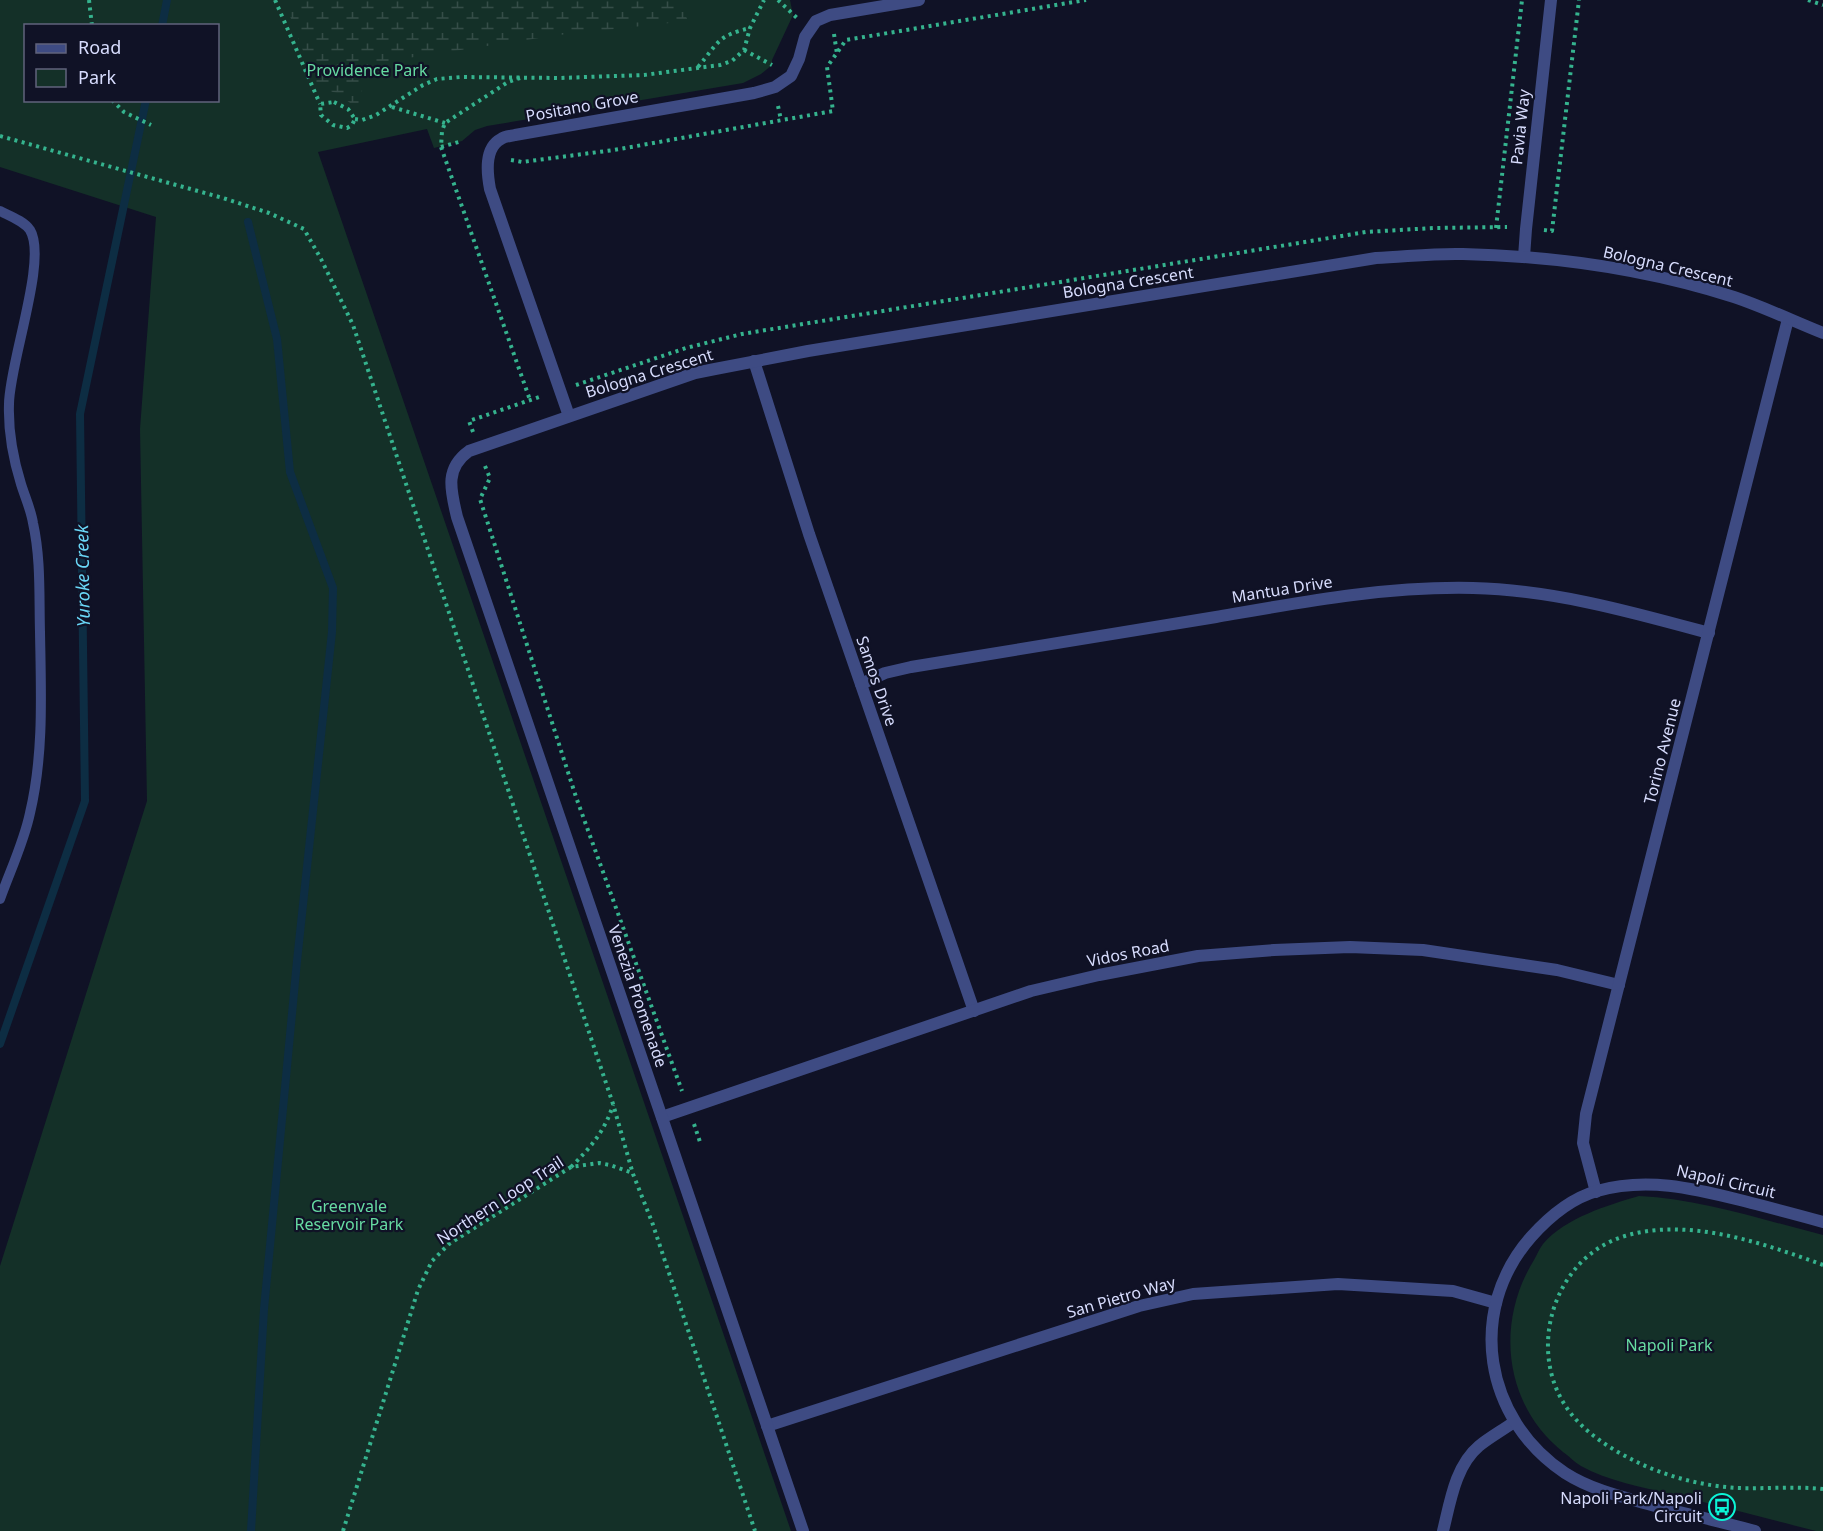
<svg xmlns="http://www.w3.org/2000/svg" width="1823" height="1531" font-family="'Noto Sans',sans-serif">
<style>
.green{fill:#143028;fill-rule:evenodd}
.wetland{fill:url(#wetland-marsh)}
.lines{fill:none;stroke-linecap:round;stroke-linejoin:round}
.stream{stroke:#0d2d43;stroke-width:8}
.path{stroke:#35b38e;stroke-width:4;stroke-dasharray:3 4.5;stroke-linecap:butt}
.lane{stroke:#3e4b83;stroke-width:10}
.street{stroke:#3e4b83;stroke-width:12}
.labels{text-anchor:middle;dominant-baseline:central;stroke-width:4.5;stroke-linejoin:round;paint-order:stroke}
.park-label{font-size:16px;fill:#66dba2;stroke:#101226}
.street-label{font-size:16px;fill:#d7dcfd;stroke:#101226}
.poi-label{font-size:16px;fill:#d7dcfd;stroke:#101226;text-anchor:end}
.water-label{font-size:18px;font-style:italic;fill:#6ad8f8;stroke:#101226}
</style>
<defs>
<pattern id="wetland-marsh" width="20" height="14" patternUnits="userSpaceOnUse" patternTransform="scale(1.5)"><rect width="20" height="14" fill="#143028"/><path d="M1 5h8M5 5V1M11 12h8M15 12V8" fill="none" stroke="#354d48"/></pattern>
</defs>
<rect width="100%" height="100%" fill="#101226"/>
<g class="green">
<path d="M0 0H790L793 15 772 60V65L761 74 743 83 487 126 475 130 462 141 434 148 427 129 318 152 791 1531H0V1266L147 801 140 429 156 217 0 167ZM26 26H218V100H26Z"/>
<path d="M1639 1196C1701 1199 1763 1220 1823 1235V1531H1816C1768 1519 1720 1506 1671 1494 1641 1487 1608 1481 1581 1466 1574 1462 1569 1456 1563 1452 1504 1405 1495 1323 1534 1260 1537 1255 1539 1249 1543 1244 1565 1218 1608 1205 1639 1196Z"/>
</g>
<polygon class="wetland" points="284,0 684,0 684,12 688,21 559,35 401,59 376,70 359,95 362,112 337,93 317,88"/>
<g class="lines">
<g class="stream">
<polyline points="162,26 167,0"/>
<polyline points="248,222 277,339 290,472 333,588 332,632 297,961 264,1309 251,1531"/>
<polyline points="0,1044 85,801 80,414 146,100"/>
</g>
<g class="path">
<polyline points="89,0 92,26"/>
<polyline points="275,0 320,104"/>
<polyline points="778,0 797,18"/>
<polyline points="1808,0 1823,5"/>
<polyline points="834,34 837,54"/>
<polyline points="744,50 772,65"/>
<path d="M698 67C719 42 717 36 750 28"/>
<polyline points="520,78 508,82 445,123 442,131 441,147 530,400"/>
<polyline points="112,100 124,112 151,125"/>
<polygon points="334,102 348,109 355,119 352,125 347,128 333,125 321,115 320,104"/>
<polyline points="778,106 781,120"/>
<polyline points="392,107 445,123"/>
<polyline points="355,119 362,120 376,115 423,85 437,79 461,77 559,78 644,75 720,65 732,61 744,50 750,28 764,0"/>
<polyline points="0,136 223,198 269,213 304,229 321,259 353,325 613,1104 633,1174 652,1222 755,1531"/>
<polyline points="441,147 462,141"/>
<polyline points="511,160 522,162 614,150 833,111 827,67 846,40 1086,0"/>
<polyline points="1496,228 1522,0"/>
<polyline points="1544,230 1552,231 1579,0"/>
<polyline points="576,385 686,348 742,334 1366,232 1433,228 1507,227"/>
<polyline points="473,432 469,421 542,396"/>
<polyline points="485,466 490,478 480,499 576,797 682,1091"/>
<polyline points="694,1124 701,1145"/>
<path d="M571 1167C590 1148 605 1131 613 1105"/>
<path d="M1823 1265C1763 1243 1688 1217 1625 1236 1553 1257 1525 1352 1569 1411 1585 1433 1612 1450 1637 1462 1667 1477 1704 1486 1737 1488 1766 1489 1794 1486 1823 1489"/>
<polyline points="343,1531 418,1290 432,1261 449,1244 571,1167 599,1163 610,1165 633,1173"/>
</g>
<path class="lane" d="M0 211C10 216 24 221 30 230 48 259 9 364 9 404 8 432 13 458 21 484 25 497 31 510 33 523 41 559 39 596 40 632 41 692 44 754 30 813 24 842 10 871 0 899"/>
<g class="street">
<polyline points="1524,257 1526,229 1551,0"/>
<polyline points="754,361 809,534 974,1011"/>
<path d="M569 416 490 189C487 173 484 148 501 139 505 136 511 136 515 135L754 93 775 87 791 76 799 59 805 37 816 21 830 15 919 0"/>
<path d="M861 684 885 673 911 667C1013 650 1115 634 1216 617 1302 602 1386 586 1473 588 1554 590 1632 612 1709 633"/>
<polyline points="662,1117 1031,991 1099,975 1198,956 1274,950 1350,947 1423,950 1557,970 1619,985"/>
<polyline points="1596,1192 1583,1143 1586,1114 1788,319"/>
<polyline points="767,1426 1139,1306 1193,1294 1338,1284 1453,1291 1496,1303"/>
<path d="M803 1531 457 517C451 491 444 469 469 451L695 373 715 369 808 351 1376 258C1404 257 1434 253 1463 254 1554 256 1646 269 1734 297 1764 307 1793 321 1823 333"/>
<path d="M1443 1531C1450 1503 1455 1466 1479 1446 1490 1437 1503 1430 1514 1422"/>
<path d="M1755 1531C1723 1522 1691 1515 1659 1507 1627 1498 1593 1491 1565 1473 1484 1419 1466 1311 1531 1237 1548 1218 1572 1198 1597 1191 1646 1177 1692 1188 1740 1200 1767 1207 1795 1214 1823 1222"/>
</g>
</g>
<defs>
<symbol id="bus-ring" viewBox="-11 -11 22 22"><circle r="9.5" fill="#101226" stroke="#0cf4d5" stroke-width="1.5"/><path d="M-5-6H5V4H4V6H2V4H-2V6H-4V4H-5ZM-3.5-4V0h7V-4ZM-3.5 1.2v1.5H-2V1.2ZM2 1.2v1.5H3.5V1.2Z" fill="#0cf4d5"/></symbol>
</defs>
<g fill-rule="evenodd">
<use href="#bus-ring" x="1707" y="1492" width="30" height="30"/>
</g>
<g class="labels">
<g class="park-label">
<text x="367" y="70">Providence Park</text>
<text x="349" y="1206">Greenvale<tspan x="349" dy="18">Reservoir Park</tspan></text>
<text x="1669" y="1345">Napoli Park</text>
</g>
<g class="street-label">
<text transform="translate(582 106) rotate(-10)">Positano Grove</text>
<text transform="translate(1520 127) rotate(-84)">Pavia Way</text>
<text transform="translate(1668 266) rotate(13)">Bologna Crescent</text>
<text transform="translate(1128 282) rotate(-9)">Bologna Crescent</text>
<text transform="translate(649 373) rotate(-17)">Bologna Crescent</text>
<text transform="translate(1282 589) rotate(-9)">Mantua Drive</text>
<text transform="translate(877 681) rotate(71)">Samos Drive</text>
<text transform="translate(1662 751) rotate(-76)">Torino Avenue</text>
<text transform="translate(1128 953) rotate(-11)">Vidos Road</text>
<text transform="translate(638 996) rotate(71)">Venezia Promenade</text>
<text transform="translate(1726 1181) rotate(13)">Napoli Circuit</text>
<text transform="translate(500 1200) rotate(-33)">Northern Loop Trail</text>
<text transform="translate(1121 1297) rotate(-16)">San Pietro Way</text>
</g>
<g class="poi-label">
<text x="1702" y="1498">Napoli Park/Napoli<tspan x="1702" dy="18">Circuit</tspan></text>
</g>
<g class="water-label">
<text transform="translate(82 576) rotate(-91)">Yuroke Creek</text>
</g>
</g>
<rect x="24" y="24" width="195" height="78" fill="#101226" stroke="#60637c" stroke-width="1.5"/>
<rect x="36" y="44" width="30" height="9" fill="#3e4b83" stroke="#60637c" stroke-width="1.5"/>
<text x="78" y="54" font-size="18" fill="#d7dcfd">Road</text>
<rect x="36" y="69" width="30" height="18" fill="#143028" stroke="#60637c" stroke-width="1.5"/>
<text x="78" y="84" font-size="18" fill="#d7dcfd">Park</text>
</svg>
